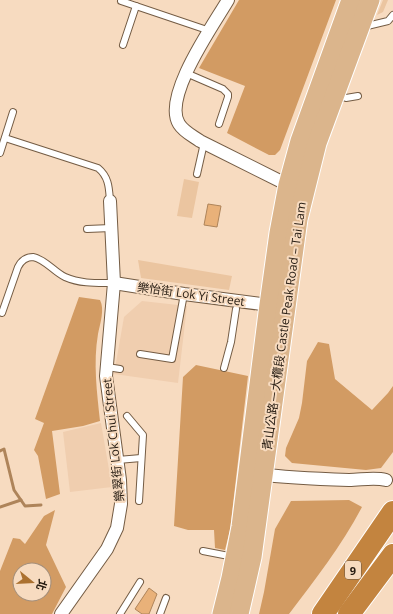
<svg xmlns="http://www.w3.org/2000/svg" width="393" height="614" font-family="'Open Sans','Noto Sans TC',sans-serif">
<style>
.built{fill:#f0ceaf}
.green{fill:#ebc5a0}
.forest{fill:#d29b63;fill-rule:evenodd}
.water{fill:#e9b179;stroke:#ae845a}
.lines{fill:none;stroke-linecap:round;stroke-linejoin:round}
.stream{stroke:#ae845a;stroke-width:3}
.lane-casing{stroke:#745c44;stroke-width:8}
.street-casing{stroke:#745c44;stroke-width:14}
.primary-casing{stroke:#fff;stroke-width:21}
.highway-casing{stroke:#fff;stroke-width:24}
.lane{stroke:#fff;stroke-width:6}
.street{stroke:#fff;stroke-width:12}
.primary{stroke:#dbb58c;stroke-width:19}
.highway{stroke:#c3843f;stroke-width:22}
.labels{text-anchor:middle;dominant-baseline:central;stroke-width:4;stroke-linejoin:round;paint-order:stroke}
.shield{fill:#f7dbc0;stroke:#645546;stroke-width:1}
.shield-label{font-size:11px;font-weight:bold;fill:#251b11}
.street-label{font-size:12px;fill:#251b11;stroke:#f7dbc0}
</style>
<rect width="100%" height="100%" fill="#f7dbc0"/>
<g class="built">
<polygon points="142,301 187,306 178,383 114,374 124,317"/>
<polygon points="101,423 112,487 70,492 63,432"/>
</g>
<g class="green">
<polygon points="383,0 388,0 383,12 377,15"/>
<polygon points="184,179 199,182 192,218 177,216"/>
<polygon points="138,260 232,276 229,290 141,278"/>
</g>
<g class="forest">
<polygon points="239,0 336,0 280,150 275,155 269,155 227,133 245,86 199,68"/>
<path d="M79 297 100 300C105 309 100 324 98 334 93 363 97 392 100 421L83 426 52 431 60 494 46 499 38 456 34 450 44 423 35 419Z"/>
<polygon points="318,342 329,344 335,379 372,410 388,393 393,386 393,452 381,468 366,470 292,463 285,456 286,448 299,418 302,403 307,361"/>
<polygon points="196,365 248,376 230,530 225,550 215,548 214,530 188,530 174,526 183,377"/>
<path d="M349 500 362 507C342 545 315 580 289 614H259L264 592 275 529 291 501Z"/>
<path d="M55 510 46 545 66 587 52 614H0V571L13 538 20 539 25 544 44 516ZM20 570H44V594H20Z"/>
</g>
<g class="water">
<polygon points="208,204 221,206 217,227 204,225"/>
<polygon points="149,588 157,594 149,614 142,614 135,609"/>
</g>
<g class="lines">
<g class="stream">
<polyline points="0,451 4,449 14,490 25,506 41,505"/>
<polyline points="0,507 21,500"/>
</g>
<defs>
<g id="lane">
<polyline points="121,1 210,31"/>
<polyline points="363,27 388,21 393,15"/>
<polyline points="123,45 136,6"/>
<polyline points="186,73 223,89 228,94 228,97 219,124"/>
<polyline points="337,95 346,98 358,96"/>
<path d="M5 138 98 168C109 177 109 188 110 201"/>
<polyline points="0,153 13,112"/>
<polyline points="197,174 204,143"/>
<polyline points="87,229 111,228"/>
<path d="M2 313 18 267C21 261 26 257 33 257 45 259 54 272 65 277 81 284 97 283 114 283"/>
<polyline points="140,354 172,359 184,294"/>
<polyline points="107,367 120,369"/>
<polyline points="224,368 231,342 236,309"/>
<polyline points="127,416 143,435 139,501"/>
<polyline points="118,460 141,458"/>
<polyline points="203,551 234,557"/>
<polyline points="120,614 140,582"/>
<polyline points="160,614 166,598"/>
</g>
<g id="street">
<path d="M228 0C214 24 162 97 179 124 184 132 193 136 200 141L288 185"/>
<polyline points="114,283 184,294 269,305"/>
<path d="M258 474C288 478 318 479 349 480 361 480 374 477 386 480"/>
<polyline points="61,614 107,549 117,528 121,504 120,480 106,376 114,283 110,201"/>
</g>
<g id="primary">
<polyline points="222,614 231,578 241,527 269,305 279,233 288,185 300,141 351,0"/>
<polyline points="239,614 252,557 298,219 317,143 370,0"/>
</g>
<g id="highway">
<polyline points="323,614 393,512"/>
<polyline points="349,614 393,555"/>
</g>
</defs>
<use href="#lane" class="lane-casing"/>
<use href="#street" class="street-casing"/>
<use href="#primary" class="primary-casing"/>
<use href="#highway" class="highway-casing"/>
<use href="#lane" class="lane"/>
<use href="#street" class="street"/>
<use href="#primary" class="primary"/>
<use href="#highway" class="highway"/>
</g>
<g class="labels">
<rect class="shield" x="345" y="561" width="16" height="18" rx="3"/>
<g class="shield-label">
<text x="353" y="570">9</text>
</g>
<g class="street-label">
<text transform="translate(191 294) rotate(8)">樂怡街 Lok Yi Street</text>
<text transform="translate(284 326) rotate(-82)">青山公路－大欖段 Castle Peak Road – Tai Lam</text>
<text transform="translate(113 440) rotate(-96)">樂翠街 Lok Chui Street</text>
</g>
</g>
<g transform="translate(32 582) rotate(108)"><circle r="19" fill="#f7dbc0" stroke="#a38e7a"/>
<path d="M0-3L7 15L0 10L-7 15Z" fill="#ab7130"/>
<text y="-6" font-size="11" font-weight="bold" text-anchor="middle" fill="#251b11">北</text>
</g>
</svg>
